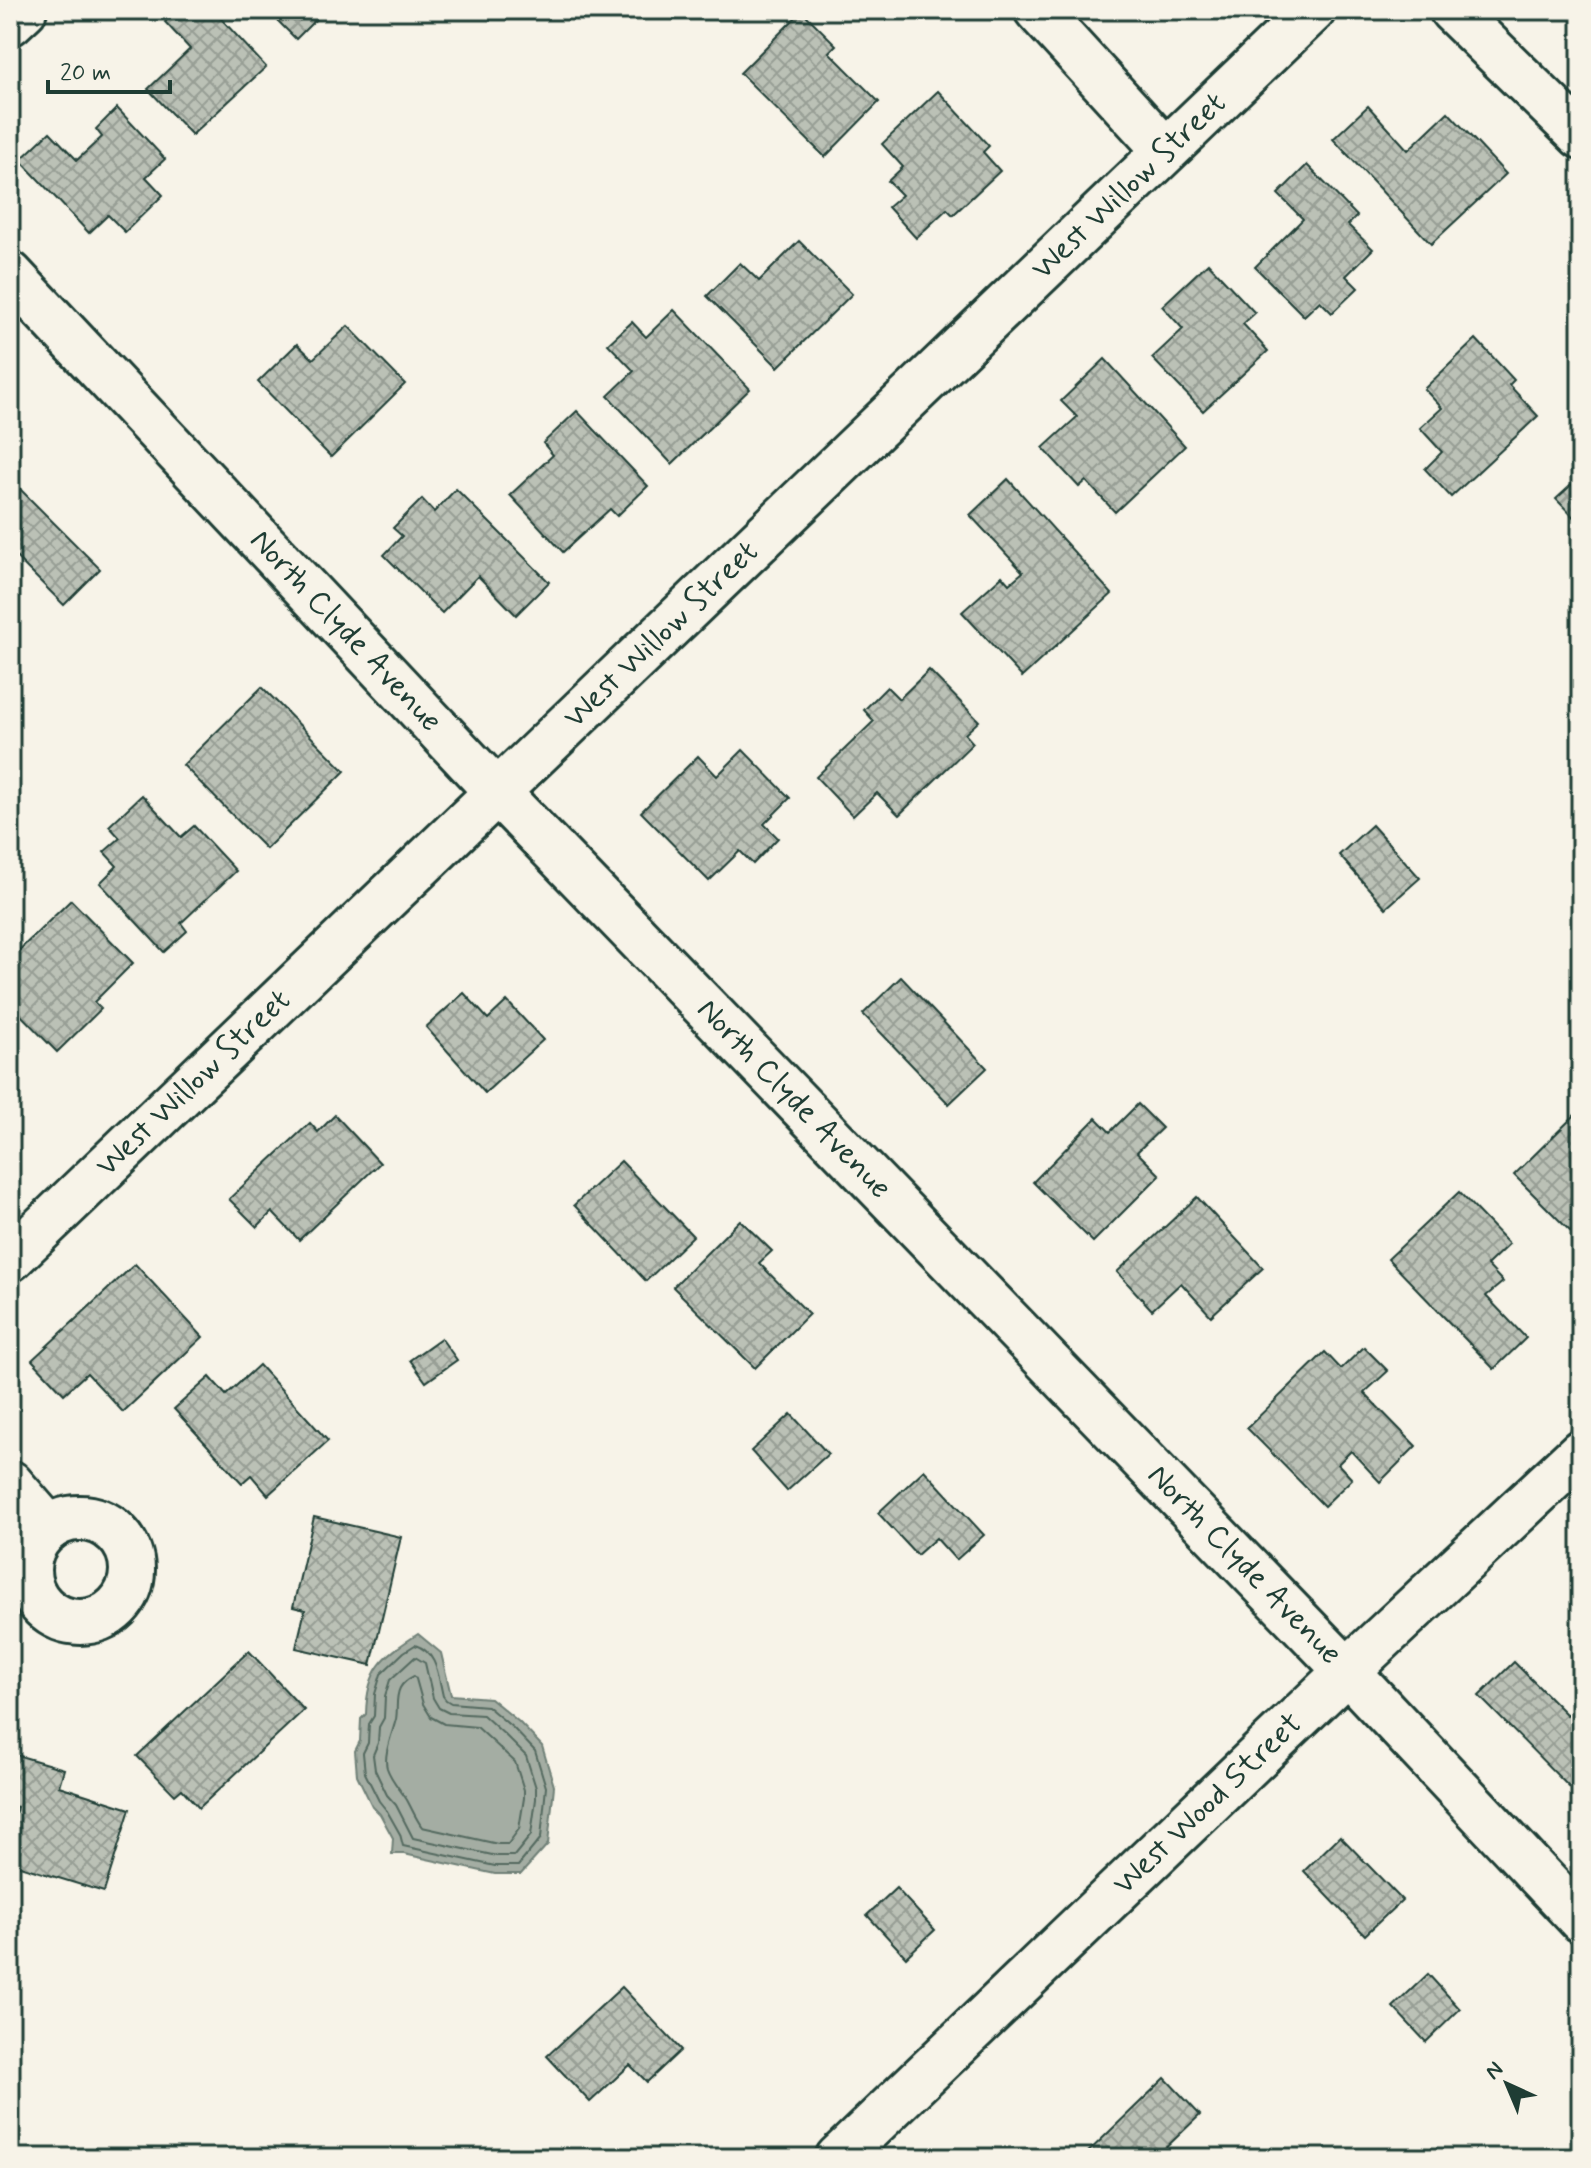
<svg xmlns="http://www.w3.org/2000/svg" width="1591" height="2168" font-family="Mynerve,sans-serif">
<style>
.water{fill:#a4ada3;stroke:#6f8077;stroke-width:2}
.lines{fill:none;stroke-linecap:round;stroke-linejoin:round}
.shore{stroke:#546a60;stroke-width:2}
.building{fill:url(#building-cross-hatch);stroke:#1f3d34;stroke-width:2}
.minor-casing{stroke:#1f3d34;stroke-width:50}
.minor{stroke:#f7f3e8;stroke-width:44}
.labels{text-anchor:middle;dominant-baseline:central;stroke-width:6;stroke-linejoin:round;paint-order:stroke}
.street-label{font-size:32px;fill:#1f3d34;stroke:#f7f3e8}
</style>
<defs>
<pattern id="building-cross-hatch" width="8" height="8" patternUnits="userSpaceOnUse" patternTransform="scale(2)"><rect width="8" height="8" fill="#bbc1b6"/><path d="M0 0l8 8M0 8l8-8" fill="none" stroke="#979e95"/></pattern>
</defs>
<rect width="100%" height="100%" fill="#f7f3e8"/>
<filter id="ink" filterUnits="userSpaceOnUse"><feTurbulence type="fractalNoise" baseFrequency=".0125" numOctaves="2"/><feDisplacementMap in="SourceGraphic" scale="16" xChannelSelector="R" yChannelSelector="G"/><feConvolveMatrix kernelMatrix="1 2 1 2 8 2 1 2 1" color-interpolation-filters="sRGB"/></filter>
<g filter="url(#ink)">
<path class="water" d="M418 1634 441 1653 451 1695 490 1698 519 1722 542 1746 554 1786 548 1844 521 1874H495L404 1854H392L393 1838 380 1814 372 1806 357 1775 355 1751 360 1741 361 1719 366 1714C367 1669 382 1657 418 1634Z"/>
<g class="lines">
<g class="shore">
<path d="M415 1645C437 1652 438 1675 443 1696L446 1700 451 1703 487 1706 513 1728 535 1751 546 1787 541 1838 518 1866H495L403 1846 400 1834 387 1811 379 1801 365 1773 363 1753 368 1743 369 1724 374 1716 375 1694 381 1674 404 1652Z"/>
<polygon points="415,1657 425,1663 433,1698 439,1708 449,1713 483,1715 506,1736 526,1756 536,1788 536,1799 531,1835 514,1856 497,1856 413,1838 396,1805 387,1795 375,1770 373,1755 378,1743 379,1727 384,1718 385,1696 390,1680"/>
<path d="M414 1676 416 1679 423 1704 431 1717 444 1724 477 1727 515 1762 524 1790V1798L519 1829 508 1844H498L422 1827C416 1819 412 1809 407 1800 400 1789 391 1780 387 1768 383 1754 393 1732 396 1719 398 1709 395 1698 400 1688 403 1682 408 1679 414 1676Z"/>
</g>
</g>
<g class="building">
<polygon points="177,10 213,10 266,67 192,135 148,89 190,49 165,22"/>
<polygon points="267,10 325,10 296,39"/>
<polygon points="802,11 836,45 829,52 879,102 825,157 740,73"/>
<polygon points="938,91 989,146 983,152 1000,171 953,215 947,209 916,238 888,207 902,195 888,181 903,167 882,144"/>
<polygon points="1368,106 1408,150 1448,112 1506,174 1431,244 1333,139"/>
<polygon points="117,108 165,159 146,177 163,195 125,232 108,215 89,233 20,160 50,132 77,160 102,137 96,129"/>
<polygon points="1307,165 1357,216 1348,225 1373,249 1346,276 1358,288 1332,313 1320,301 1304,316 1255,267 1303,219 1278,194"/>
<polygon points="799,241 852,294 778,367 707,296 740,263 759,281"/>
<polygon points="1208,263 1255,313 1243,324 1268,351 1203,411 1152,358 1183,329 1162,306"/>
<polygon points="674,310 750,389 672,464 608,396 634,371 608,344 632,322 646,337"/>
<polygon points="348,326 405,384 331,457 258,382 297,344 313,359"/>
<polygon points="1476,339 1514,380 1509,385 1538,416 1451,497 1425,469 1442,452 1420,428 1442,408 1424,389"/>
<polygon points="1105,359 1185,446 1115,512 1086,481 1079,487 1043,448 1077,417 1061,401"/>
<polygon points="577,411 648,486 617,516 610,509 563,552 510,495 553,455 543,443"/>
<polygon points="1581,476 1581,525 1556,499"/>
<polygon points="10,479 100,569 64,605 10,551"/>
<polygon points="1008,479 1112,594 1022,677 962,612 1002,576 1009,584 1023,572 970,515"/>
<polygon points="456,489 549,582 516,615 478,576 442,613 384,555 402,536 393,528 422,499 434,512"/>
<polygon points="929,670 979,721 965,734 973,743 899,815 877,793 853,816 816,777 874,721 864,710 887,687 899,699"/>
<polygon points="262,687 345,771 266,849 183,765"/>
<polygon points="743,750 790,798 764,824 778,838 753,864 740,851 709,881 641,812 698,756 717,776"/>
<polygon points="142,795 181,837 194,826 236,871 181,923 187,931 164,952 100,883 117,866 104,852 120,838 109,826"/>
<polygon points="1372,825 1420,878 1386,908 1339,855"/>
<polygon points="71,900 133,963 94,1002 101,1009 57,1052 10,1004 10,959"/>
<polygon points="901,977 987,1068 949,1104 863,1014"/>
<polygon points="464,993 488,1019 507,1001 543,1040 485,1093 426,1027"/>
<polygon points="1138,1104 1162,1128 1137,1152 1160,1175 1093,1242 1033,1182 1096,1118 1110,1132"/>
<polygon points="1581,1109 1581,1230 1575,1236 1514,1175"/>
<polygon points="335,1115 380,1163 299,1240 272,1212 257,1227 229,1199 310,1123 318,1132"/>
<polygon points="621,1161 693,1236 646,1281 574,1205"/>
<polygon points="1459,1192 1509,1244 1487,1265 1503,1282 1486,1296 1526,1338 1494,1369 1388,1259"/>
<polygon points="1197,1197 1263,1268 1211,1316 1181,1283 1152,1310 1117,1272"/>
<polygon points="740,1220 772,1251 759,1263 809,1314 755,1368 673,1287"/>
<polygon points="135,1264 203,1337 123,1412 87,1373 64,1394 32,1360"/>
<polygon points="441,1338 457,1360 426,1382 410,1360"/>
<polygon points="1364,1347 1388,1371 1364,1393 1416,1446 1380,1482 1351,1451 1338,1464 1352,1479 1324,1506 1247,1428 1325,1352 1341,1369"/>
<polygon points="259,1365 328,1441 268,1495 251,1475 242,1483 174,1409 210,1377 226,1395"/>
<polygon points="791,1414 828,1454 787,1491 751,1451"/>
<polygon points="924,1470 984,1535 956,1560 936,1538 917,1555 878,1513"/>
<polygon points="314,1517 401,1537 371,1665 296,1648 305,1610 293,1607"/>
<polygon points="249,1651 304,1710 199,1808 182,1789 175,1795 137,1756"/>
<polygon points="1514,1662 1567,1715 1581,1701 1581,1799 1479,1696"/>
<polygon points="10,1753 64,1769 59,1786 130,1809 104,1892 10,1863 10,1831 17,1807 10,1805"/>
<polygon points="1340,1836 1402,1900 1365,1935 1304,1871"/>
<polygon points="896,1888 935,1930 906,1957 867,1915"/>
<polygon points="1428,1974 1460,2009 1426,2042 1393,2007"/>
<polygon points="622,1987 681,2050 647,2082 630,2065 590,2102 547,2056"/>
<polygon points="1165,2078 1200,2115 1155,2158 1082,2158"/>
</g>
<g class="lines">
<defs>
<g id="minor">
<polyline points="1037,10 1165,150"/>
<polyline points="1452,10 1581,136"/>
<polyline points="10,23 24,10"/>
<path id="s1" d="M10 274 498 793 1347 1671 1581 1920"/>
<path id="s2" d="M10 1259 1313 10"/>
<polyline points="10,1483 49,1528"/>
<circle cx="80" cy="1570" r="52"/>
<path id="s3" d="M838 2158 1347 1671 1581 1452"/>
</g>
</defs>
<use href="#minor" class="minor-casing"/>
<use href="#minor" class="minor"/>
</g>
</g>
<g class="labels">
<g class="street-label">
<text stroke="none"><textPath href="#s2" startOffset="1550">West Willow Street</textPath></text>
<text stroke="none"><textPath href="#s1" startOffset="490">North Clyde Avenue</textPath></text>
<text stroke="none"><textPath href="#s2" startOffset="902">West Willow Street</textPath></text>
<text stroke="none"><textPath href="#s2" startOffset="254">West Willow Street</textPath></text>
<text stroke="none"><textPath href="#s1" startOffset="1138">North Clyde Avenue</textPath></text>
<text stroke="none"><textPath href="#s1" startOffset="1786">North Clyde Avenue</textPath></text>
<text stroke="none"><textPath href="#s3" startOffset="512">West Wood Street</textPath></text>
</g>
</g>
<rect width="1591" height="2168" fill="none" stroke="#f7f3e8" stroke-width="40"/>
<rect x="20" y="20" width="1551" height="2128" fill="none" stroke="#1f3d34" stroke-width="3" filter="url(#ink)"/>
<g transform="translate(1507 2084) rotate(316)" stroke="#f7f3e8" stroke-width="6" paint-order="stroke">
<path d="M0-6L14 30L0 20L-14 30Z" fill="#1f3d34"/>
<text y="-12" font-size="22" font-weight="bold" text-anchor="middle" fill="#1f3d34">N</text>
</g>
<path d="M48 80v12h122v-12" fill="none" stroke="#1f3d34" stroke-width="4"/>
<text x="60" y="80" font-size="24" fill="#1f3d34" stroke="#f7f3e8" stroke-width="6" paint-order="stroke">20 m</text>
</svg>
